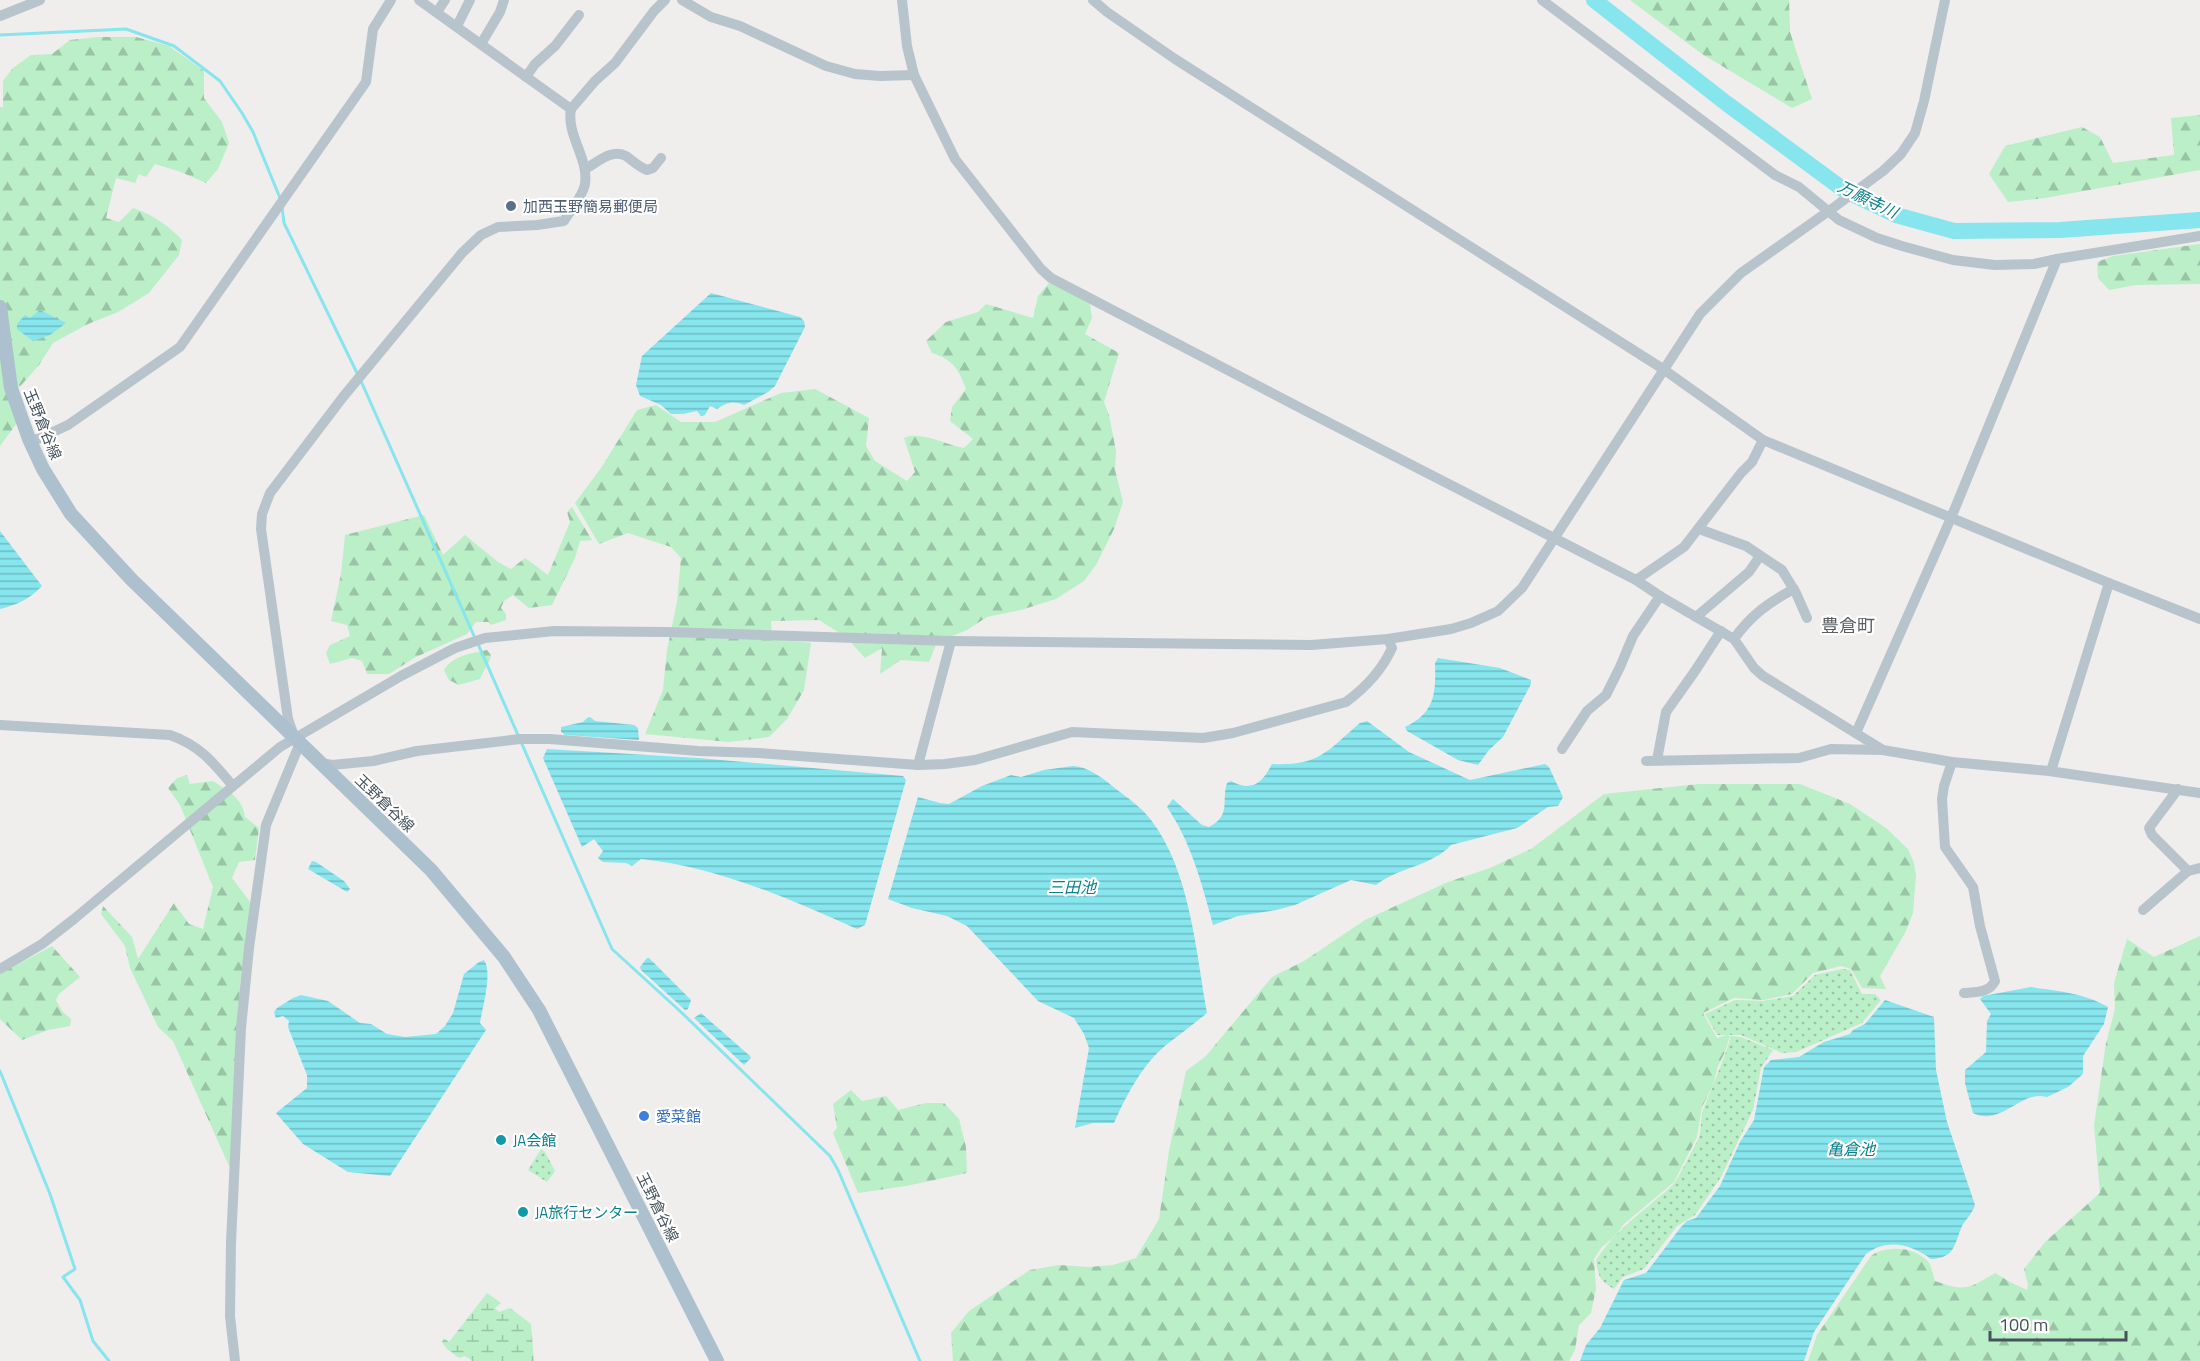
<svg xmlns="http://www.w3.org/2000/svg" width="2200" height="1361" font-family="'Titillium Web','Noto Sans JP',sans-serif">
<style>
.grass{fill:url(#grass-dots)}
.forest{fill:url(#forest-firs)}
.wetland{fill:url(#wetland-marsh)}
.water{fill:url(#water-rules)}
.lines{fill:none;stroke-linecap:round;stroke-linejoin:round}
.stream{stroke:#86e5ed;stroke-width:3}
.river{stroke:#86e5ed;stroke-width:16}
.minor{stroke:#b8c4cb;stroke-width:10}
.major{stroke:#acc1cd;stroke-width:14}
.service-dot{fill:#5c6f8a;stroke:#fff;stroke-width:2}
.shop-dot{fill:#3f7fe0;stroke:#fff;stroke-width:2}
.culture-dot{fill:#0f9aa8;stroke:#fff;stroke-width:2}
.labels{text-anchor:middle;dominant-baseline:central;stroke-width:4.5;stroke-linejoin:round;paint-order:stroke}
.service-label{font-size:15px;fill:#4e5e75;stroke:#fff;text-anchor:start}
.street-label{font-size:15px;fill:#45535b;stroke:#fff}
.shop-label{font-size:15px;fill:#366cbe;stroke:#fff;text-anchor:start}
.culture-label{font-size:15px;fill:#0d838f;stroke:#fff;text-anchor:start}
.water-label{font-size:16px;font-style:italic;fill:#0b818b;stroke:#fff}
.quarter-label{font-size:18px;fill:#5a5f62;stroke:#fff}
</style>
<defs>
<pattern id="grass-dots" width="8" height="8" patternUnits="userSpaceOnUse" patternTransform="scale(1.5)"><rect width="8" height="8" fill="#baefc7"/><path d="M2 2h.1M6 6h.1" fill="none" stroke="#99c4a5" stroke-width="1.8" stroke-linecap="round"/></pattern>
<pattern id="forest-firs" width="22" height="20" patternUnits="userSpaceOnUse" patternTransform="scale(1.5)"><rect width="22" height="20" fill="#baefc7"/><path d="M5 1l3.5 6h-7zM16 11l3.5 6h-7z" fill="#99c4a5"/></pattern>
<pattern id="wetland-marsh" width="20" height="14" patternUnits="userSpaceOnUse" patternTransform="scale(1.5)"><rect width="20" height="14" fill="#baefc7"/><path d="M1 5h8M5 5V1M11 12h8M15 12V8" fill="none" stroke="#99c4a5"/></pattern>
<pattern id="water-rules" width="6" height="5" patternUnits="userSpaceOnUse" patternTransform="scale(1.5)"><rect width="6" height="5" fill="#86e5ed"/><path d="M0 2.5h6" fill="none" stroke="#6fbcc3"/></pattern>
</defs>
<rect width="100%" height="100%" fill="#f0eded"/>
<g class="grass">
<polygon points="1842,969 1850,970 1862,994 1875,994 1881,1000 1862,1023 1796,1052 1782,1053 1741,1035 1717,1035 1705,1014 1735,1000 1763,1001 1793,996 1815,975"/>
<path d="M1731 1036 1741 1037 1773 1050 1761 1068 1753 1110 1721 1177 1695 1215 1677 1226 1644 1269 1623 1277 1614 1289C1600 1281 1598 1276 1596 1260 1610 1238 1631 1220 1651 1204 1658 1197 1669 1190 1675 1182 1679 1176 1696 1144 1699 1137 1702 1127 1700 1115 1705 1105 1714 1082 1724 1060 1731 1036Z"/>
<polygon points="541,1149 545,1152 555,1171 547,1182 528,1170"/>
</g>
<g class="forest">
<polygon points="1630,0 1789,0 1790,32 1812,99 1792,108 1702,54"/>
<path d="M98 37H136L169 46 204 71V98L222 122 229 143 218 169 206 183 181 172 155 164 146 177 139 174 135 183 116 178 106 218 119 222 133 208C153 215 168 225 182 240L179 255 149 293 118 312 88 324 53 343 39 365 8 400 17 423 0 446V107H3V81L13 68 31 55 52 54 70 40Z"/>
<polygon points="2200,115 2200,170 2045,198 2008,202 1989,174 2005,146 2082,127 2100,137 2113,163 2174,155 2171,118"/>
<polygon points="2200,244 2200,284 2136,285 2109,290 2098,278 2097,262 2113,256"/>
<path d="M1050 282 1090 304 1092 318 1085 334 1119 353 1104 402 1109 415 1116 451 1115 470 1123 502 1114 529 1096 565 1084 581 1056 599 1021 610 987 617 967 630 937 642 929 662 901 660 880 674 882 648 865 658 846 637 819 620 771 621 772 639 811 643 804 690 787 719 769 737 729 742 645 734 663 690 667 650 677 602 681 558 671 547 628 533 599 544 575 503 601 468 637 410 656 405 681 422H715L781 393 815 389 869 418 866 446 875 461 907 481 915 472 904 438C919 430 947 445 964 448L973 439 950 421 952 407 966 389C958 368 953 360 932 353L926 341 946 322 978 312 986 304 1033 318 1038 296Z"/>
<polygon points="572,507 592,540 580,541 575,558 552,605 529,608 513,595 504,601 501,608 506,614 506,620 491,625 489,622 476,622 467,634 416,657 389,674 367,674 362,661 352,658 330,664 326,653 330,645 350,636 347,625 331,621 341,574 345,535 424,515 443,555 465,535 498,562 511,569 525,558 548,575 570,522 567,512"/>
<path d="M487 650 491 655C490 663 483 671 480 679L459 685 449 680 444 670C452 656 472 653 487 650Z"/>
<path d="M187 775 190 784 213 781C228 791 243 798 245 817L259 828 255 860 239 862 232 878 251 903 240 985 230 1168 173 1041 158 1027 130 968 125 946 101 914 103 906 132 937 138 959 174 903 189 924 203 929 213 887 180 805 168 788 177 778Z"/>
<polygon points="1699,784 1800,784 1850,804 1886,828 1908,849 1914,863 1916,876 1913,913 1905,933 1880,976 1886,989 1862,988 1851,969 1841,966 1813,973 1792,994 1764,1000 1734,998 1703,1013 1717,1038 1726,1035 1730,1036 1725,1052 1718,1066 1713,1085 1702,1107 1697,1137 1674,1182 1624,1224 1616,1235 1601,1248 1594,1259 1596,1289 1591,1313 1579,1325 1575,1350 1569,1361 953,1361 951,1333 969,1311 1030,1270 1059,1265 1089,1267 1113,1265 1136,1258 1159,1219 1169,1151 1186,1071 1205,1057 1272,977 1304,961 1365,920 1448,882 1490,868 1531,849 1604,794"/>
<path d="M2200 936V1361H1808L1817 1335 1871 1256C1886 1245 1916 1246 1929 1263 1932 1267 1933 1276 1935 1281 1966 1292 1968 1289 1995 1273L2010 1282 2027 1290 2028 1285 2024 1269 2045 1242 2100 1193 2094 1125 2106 1043 2115 1009 2114 983 2127 939 2154 957Z"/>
<polygon points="52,946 80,977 59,994 56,1000 62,1011 71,1019 70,1026 48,1030 22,1040 0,1019 0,974"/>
<polygon points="851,1090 862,1101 886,1096 898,1110 926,1103 944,1103 959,1119 966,1147 967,1173 906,1186 858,1193 833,1133 837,1128 833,1104"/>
</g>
<polygon class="wetland" points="487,1293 501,1303 495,1308 499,1312 510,1308 531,1324 534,1361 472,1361 465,1356 459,1358 447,1349 442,1342 444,1338 449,1342"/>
<g class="water">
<path d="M711 293 800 317 804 321 805 327 775 386 768 392 744 405C733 400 726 403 717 409L710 406 705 415 701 416 697 411 683 414H671L661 405 640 396 636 385 642 356Z"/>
<polygon points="40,310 66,323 50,335 33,341 17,329 17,324 25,315 30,318"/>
<path d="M0 531 42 586C30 599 16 605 0 609Z"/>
<path d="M1438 658 1500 668 1531 680V684L1503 737 1489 750 1478 765 1458 760 1407 731 1405 727C1435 713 1436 693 1435 663Z"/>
<polygon points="590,717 595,721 634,725 638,728 639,740 565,735 561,732 561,727 583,722 587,718"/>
<path d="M1367 721 1409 752 1470 780 1545 764 1549 767 1563 797 1558 806 1548 807 1517 828 1451 845C1432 866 1399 867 1376 885L1351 880 1295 905 1276 910 1238 916 1213 925C1202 884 1191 842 1167 807L1173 799 1202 825 1209 827C1232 815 1221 801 1227 783L1231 781C1252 793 1263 782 1272 764 1319 766 1326 752 1360 723Z"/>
<path d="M547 749 698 758 903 776 906 780 865 925 857 929C788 898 717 867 641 859L632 866 626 863 603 862 598 858 603 851 594 839 582 847 543 758Z"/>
<path d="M1073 766C1089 767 1104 779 1116 789 1128 798 1142 808 1151 820 1190 870 1196 952 1207 1013 1194 1024 1180 1034 1166 1045 1142 1065 1126 1096 1114 1123H1093L1075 1128 1089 1048 1084 1034 1074 1018 1038 1001 967 926 947 916 912 908 888 899 918 797 940 803 949 804 982 786 1011 775 1021 777 1044 770Z"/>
<polygon points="312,861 316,862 344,881 350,889 347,892 308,869"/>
<polygon points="647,958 649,958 691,1000 688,1009 685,1010 641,970 640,967"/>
<path d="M484 960C493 973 482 1008 480 1023L486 1030 390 1176 348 1172 303 1144 276 1113 307 1088V1075L288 1027 289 1021 283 1016 276 1018 274 1012 277 1008 293 998 301 995 328 1001 360 1023 371 1024 387 1034 405 1037 436 1034 445 1026 453 1013 464 974 479 962Z"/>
<path d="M2031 987C2057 991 2085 993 2108 1007L2104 1024 2083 1056V1074L2068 1087 2047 1097C2021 1089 2002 1127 1973 1113L1965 1083V1070L1986 1052 1987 1021 1991 1014 1980 999 1983 996Z"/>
<path d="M1885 1000 1934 1017 1936 1070 1947 1122 1975 1205C1972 1214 1966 1219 1962 1226 1954 1245 1955 1258 1931 1259 1911 1244 1887 1238 1866 1254L1814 1332 1804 1361H1580L1586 1345 1600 1328 1624 1280 1646 1273 1681 1227 1687 1221 1696 1218 1720 1186 1740 1142 1754 1120 1764 1067 1771 1060 1799 1057 1824 1042 1850 1034 1853 1030 1865 1024Z"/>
<polygon points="701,1013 750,1056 751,1058 744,1065 694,1018"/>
</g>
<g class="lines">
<g class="stream">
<polyline points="0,35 126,29 174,46 220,81 242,113 253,132 280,198"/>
<polyline points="282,207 284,223 358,375"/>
<polyline points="361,381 475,638"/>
<polyline points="478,644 612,949 681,1012 830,1156 838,1170 920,1361"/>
<polyline points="0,1071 50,1194 75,1269 63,1277 80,1300 93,1341 109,1361"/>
</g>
<polyline class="river" points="1594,0 1726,103 1844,190 1896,215 1954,231 2060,230 2200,220"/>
<g class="minor">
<polyline points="419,0 571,109"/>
<polyline points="682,0 711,17 740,26 826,66 855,74 880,76 914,75"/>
<polyline points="902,0 907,46 914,75 955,159 1041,269 1051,278 1312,414 1636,580 1660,596 1734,639 1754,668 1763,676 1883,750 1952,762 2049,771 2200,793"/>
<polyline points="1093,0 1107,12 1175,59 1663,369 1763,440 2109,583 2200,619"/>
<polyline points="1542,0 1775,175 1799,187 1839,220 1877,238 1902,246 1953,260 1995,265 2034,264 2057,259"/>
<polyline points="437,12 445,0"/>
<polyline points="0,16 40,0"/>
<polyline points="457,26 470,0"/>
<polyline points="481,44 500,12 504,0"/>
<polyline points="526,77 535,64 555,46 579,15"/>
<path d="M585 169C597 163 612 148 626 156 633 161 639 167 647 170L653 168 661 158"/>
<polyline points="29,439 38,439 68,425 180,347 366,82 373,29 391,0"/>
<polyline points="1699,529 1746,546 1782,570 1796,593 1807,618"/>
<polyline points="1636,580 1684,547 1741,473 1752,462 1763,440"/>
<polyline points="1696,617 1749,572 1760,556"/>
<path d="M1734 639C1750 616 1769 602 1794 589"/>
<path d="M0 725 170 735C199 745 213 762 232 785"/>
<polyline points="1856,733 1951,518 2057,259 2200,236"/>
<path d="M294 736 288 719 261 529 262 514 270 493 343 397 462 253 481 235 498 227 537 225 564 221C570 211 583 196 585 184 589 158 566 135 571 109L595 81 615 63 654 11 665 0"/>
<polyline points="1562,749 1587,711 1606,695 1620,667 1633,636 1660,596"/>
<polyline points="1657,760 1666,712 1695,671 1721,631"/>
<polyline points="1646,761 1799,758 1831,749 1883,750"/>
<path d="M1952 762 1944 786 1942 799 1945 847 1973 887 1980 926 1995 981C1989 993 1976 992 1964 993"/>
<path d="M321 763 332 765 373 761 417 751 520 739H550L698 751 759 753 918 765 945 764 975 760 1072 732 1203 738 1233 733 1346 702C1365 688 1382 670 1392 648L1388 639"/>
<polyline points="918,765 951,641"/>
<polyline points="2051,771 2109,583"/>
<polyline points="2188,871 2200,868"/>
<polyline points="2143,910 2188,871 2152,835 2149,828 2178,789"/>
<polyline points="0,969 42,944 74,919 280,747 401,676 455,648 485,638 554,631 667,632 951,641 1311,645 1388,639 1451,629 1471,623 1498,611 1522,588 1700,314 1741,273 1833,208 1883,171 1901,154 1915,133 1924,101 1945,0"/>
<polyline points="235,1361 230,1316 231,1243 241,1028 249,948 266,825 300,743"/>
</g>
<polyline class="major" points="0,307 11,388 29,439 43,469 71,514 131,579 431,870 504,957 539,1010 717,1361"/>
</g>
<circle class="service-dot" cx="511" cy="206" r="6"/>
<circle class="shop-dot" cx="644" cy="1116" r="6"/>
<g class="culture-dot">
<circle cx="501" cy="1140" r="6"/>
<circle cx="523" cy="1212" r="6"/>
</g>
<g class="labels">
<g class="service-label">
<text x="523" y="206">加西玉野簡易郵便局</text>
</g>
<g class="street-label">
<text transform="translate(43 424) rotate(68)">玉野倉谷線</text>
<text transform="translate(385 803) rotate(44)">玉野倉谷線</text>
<text transform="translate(658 1207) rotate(64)">玉野倉谷線</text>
</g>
<g class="shop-label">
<text x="656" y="1116">愛菜館</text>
</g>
<g class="culture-label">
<text x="513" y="1140">JA会館</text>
<text x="535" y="1212">JA旅行センター</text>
</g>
<g class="water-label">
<text transform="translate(1868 199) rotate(26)">万願寺川</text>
<text x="1072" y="887">三田池</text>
<text x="1851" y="1149">亀倉池</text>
</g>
<g class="quarter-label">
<text x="1848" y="625">豊倉町</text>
</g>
</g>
<path d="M1990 1331v9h136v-9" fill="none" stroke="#45535b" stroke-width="3"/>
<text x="1999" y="1331" font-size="18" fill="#45535b" stroke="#ffffff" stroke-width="4.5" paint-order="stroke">100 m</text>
</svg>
